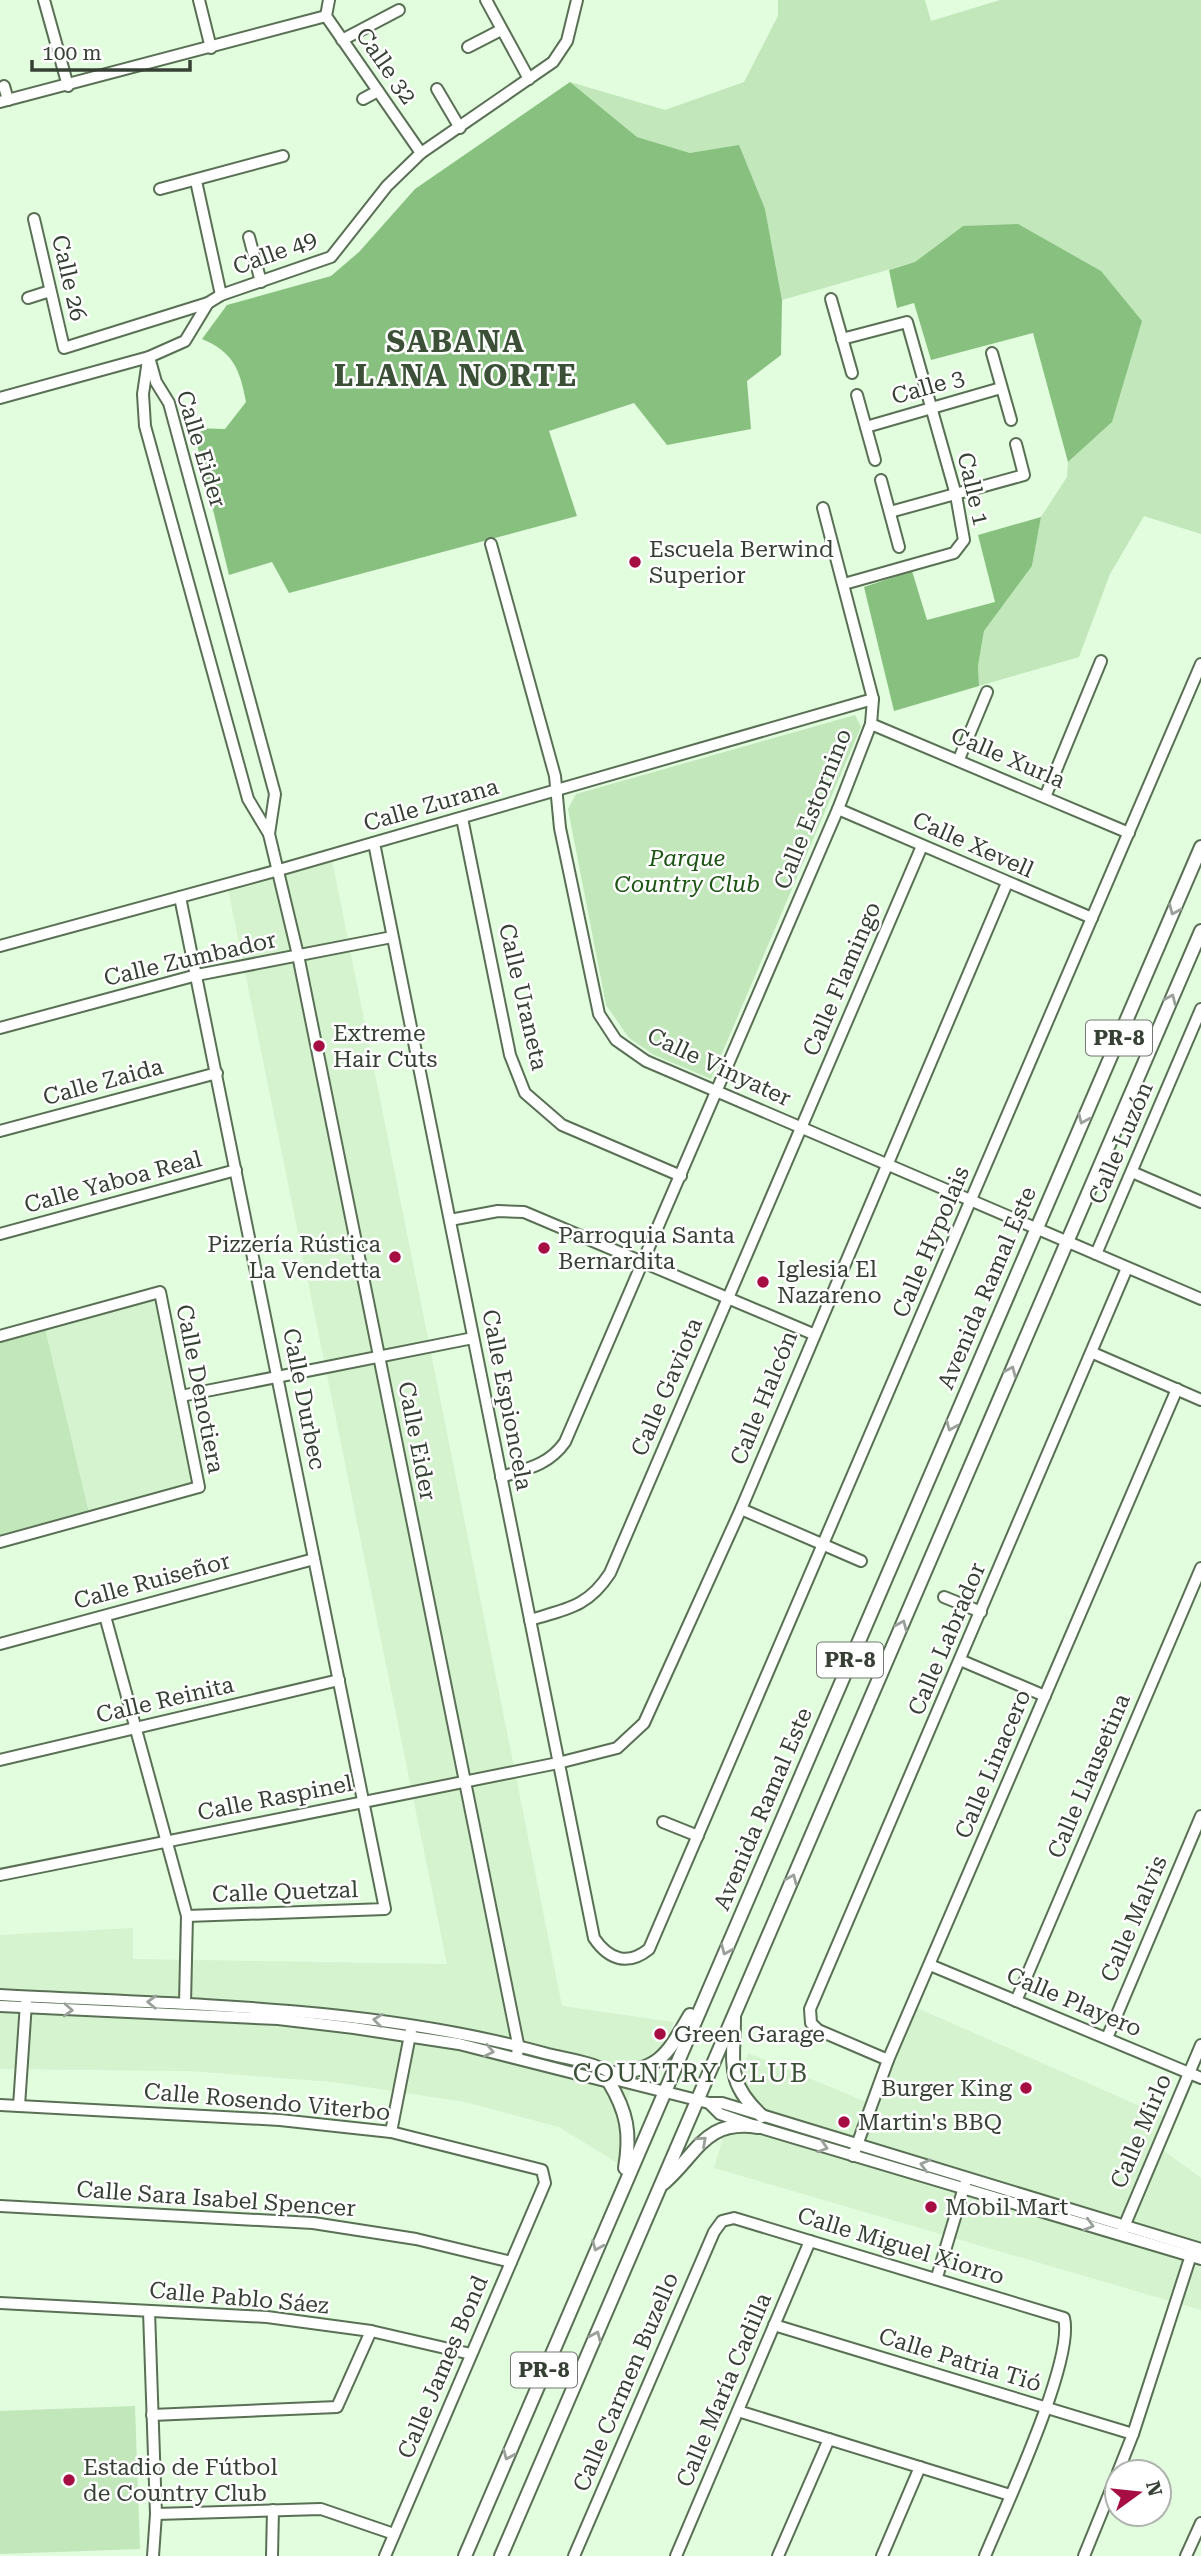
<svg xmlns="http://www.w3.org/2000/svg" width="1201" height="2556" font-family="'Roboto Serif',serif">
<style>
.built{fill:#d4f3ce}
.green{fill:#c1e7bb}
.forest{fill:#88c17f}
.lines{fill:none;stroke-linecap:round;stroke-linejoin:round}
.minor-casing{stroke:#597055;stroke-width:14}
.major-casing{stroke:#597055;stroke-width:16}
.minor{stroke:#fff;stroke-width:10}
.major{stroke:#fff;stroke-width:12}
.oneway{stroke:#9aa09a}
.poi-dot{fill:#a60e43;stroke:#fff;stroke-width:2.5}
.labels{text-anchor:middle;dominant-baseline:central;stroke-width:5;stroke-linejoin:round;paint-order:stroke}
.shield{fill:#fff;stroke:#727971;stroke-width:2}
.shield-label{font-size:21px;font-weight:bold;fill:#364034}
.street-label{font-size:23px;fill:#364034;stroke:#fff}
.poi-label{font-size:23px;fill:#364034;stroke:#fff;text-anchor:start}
.park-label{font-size:23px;font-style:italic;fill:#1c5413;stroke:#fff}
.quarter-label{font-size:26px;letter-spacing:2px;fill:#3b5037;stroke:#fff}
.district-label{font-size:30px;font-weight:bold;letter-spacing:2px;fill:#3b5037;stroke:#fff}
</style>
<rect width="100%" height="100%" fill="#e2fcde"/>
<g class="built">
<polygon points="331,855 562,2006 673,2022 669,2050 631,2091 625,2109 624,2167 559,2127 465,2102 333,2082 190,2071 0,2069 0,1935 133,1928 133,1959 447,1964 227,884"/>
<polygon points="160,1292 199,1487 90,1517 44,1324"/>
<polygon points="915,2007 1167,2118 1156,2145 1201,2178 1201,2310 714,2168 748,2053 876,2106"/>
</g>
<g class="green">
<polygon points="778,0 925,0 931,21 1000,0 1201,0 1201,534 1144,516 1110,574 1079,657 979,686 978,666 984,631 1032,566 1041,517 1067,477 1068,462 1112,422 963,226 915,262 782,300 765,209 690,153 637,137 570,82 665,110 744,82 778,16"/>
<polygon points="855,715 861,727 711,1079 654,1055 629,1038 606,1005 568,809 576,794"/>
<polygon points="44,1324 90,1517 0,1542 0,1336"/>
<polygon points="135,2406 140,2549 0,2554 0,2411"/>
</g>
<g class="forest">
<path d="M570 82 637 137 690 153 739 145 765 209 782 300 781 355 747 381 751 429 667 445 634 403 549 431 577 516 289 593 272 562 229 575 193 428 225 429 246 402C240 369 233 352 202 339L227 305 331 276 359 252 415 189Z"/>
<polygon points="1018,224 1101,271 1142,321 1112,422 1068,462 1033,333 931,360 914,303 897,308 889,270 915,262 963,226"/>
<polygon points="1041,517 1032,566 984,631 978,666 979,686 894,711 864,587 912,571 927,620 995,602 978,535"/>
</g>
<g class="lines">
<defs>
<g id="minor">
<polyline points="44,0 68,86"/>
<polyline points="199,0 211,48"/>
<polyline points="329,0 326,16 421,153"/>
<polyline points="486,0 529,79"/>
<polyline points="342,40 399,10"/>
<polyline points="468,47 501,30"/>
<polyline points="4,86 8,100"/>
<polyline points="437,89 460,128"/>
<polyline points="363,99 378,91"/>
<polyline points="0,102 326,16"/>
<polyline points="196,181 221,295"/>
<polyline points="160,189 283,156"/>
<polyline points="34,219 64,348 208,303"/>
<polyline points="249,237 261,282"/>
<polyline points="28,298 50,291"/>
<polyline points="831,299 852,373"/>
<polyline points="842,339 907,322 956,495 964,540 954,553 844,584"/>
<polyline points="992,353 1011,420"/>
<polyline points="149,357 156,382 169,403 275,794 269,834 298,955 518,2044 517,2057"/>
<polyline points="148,360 143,394 145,426 248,799 269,834"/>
<polyline points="857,395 875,460"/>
<polyline points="0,398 149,357 185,341 208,303 221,295 331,257 387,186 421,153 553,62 567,41 577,0"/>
<polyline points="866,427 1001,388"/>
<polyline points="881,480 899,547"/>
<polyline points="890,512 1024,475 1016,444"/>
<polyline points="491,544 555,776 560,828 599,1014 616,1040 646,1061 1201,1299"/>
<polyline points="871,724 1129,833"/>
<polyline points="959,759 987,692"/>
<polyline points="1045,797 1101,661"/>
<polyline points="838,809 1092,918"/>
<polyline points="462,818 510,1055 525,1093 562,1125 681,1176"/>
<path d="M374 843 594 1938C609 1960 628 1966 649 1949L1201 664"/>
<polyline points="180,897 385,1909 187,1916"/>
<polyline points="0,946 279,870 873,699"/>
<polyline points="0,1028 197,975 392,937"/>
<polyline points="0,1131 217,1073"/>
<polyline points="1132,1172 1201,1202"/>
<polyline points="450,1220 498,1211 524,1212 813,1334"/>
<polyline points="0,1234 236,1170"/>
<polyline points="1096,1254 1201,1009"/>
<polyline points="0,1336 160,1292 199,1487 0,1542"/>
<polyline points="1093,1353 1201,1400"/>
<polyline points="181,1396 473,1338"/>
<path d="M501 1477C527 1469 549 1465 565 1442L838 809 871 724 873 699 823 508"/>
<polyline points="741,1509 861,1561"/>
<polyline points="944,1597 981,1612"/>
<polyline points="105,1616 187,1916 185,2003"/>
<path d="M530 1620C567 1609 588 1607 610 1573L922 846"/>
<polyline points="0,1644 314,1559"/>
<polyline points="960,1660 1045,1696"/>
<polyline points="0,1760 339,1680"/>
<polyline points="663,1822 698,1836"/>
<polyline points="0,1875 558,1763 617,1748 644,1723 741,1509 1007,883"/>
<polyline points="930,1965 1201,2078"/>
<path d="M0 1995C184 2005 369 2005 548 2054 568 2059 604 2063 617 2079"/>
<polyline points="1016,2001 1201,1568"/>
<polyline points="0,2006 278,2019 354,2028 459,2044 609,2082 618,2080 709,2103 722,2103 1201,2249"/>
<polyline points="1107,2038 1201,1816"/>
<polyline points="888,2060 818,2030 811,2023 810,2009 1127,1268"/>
<polyline points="709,2103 720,2114 758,2127 1201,2259"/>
<polyline points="0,2105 280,2120 391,2132 542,2170 545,2183 385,2556"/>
<polyline points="19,2106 26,2003"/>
<polyline points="391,2132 411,2030"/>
<polyline points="853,2156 888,2060 1177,1389"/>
<polyline points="0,2206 313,2223 416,2239 511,2262"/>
<polyline points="1123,2229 1201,2045"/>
<polyline points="937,2277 965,2184"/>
<polyline points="0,2303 267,2317 371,2331 471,2354"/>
<polyline points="149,2311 156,2514 153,2556"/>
<polyline points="774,2325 1133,2434"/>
<polyline points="738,2411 1010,2495"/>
<polyline points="152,2415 337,2407 371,2331"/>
<polyline points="1118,2472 1133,2434 1193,2249"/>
<polyline points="156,2514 321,2509 394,2534"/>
<polyline points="272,2556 273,2510"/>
<path d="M574 2556 714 2232 722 2221 734 2218 1064 2318C1075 2360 1004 2510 985 2556"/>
<polyline points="676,2556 810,2241"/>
<polyline points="778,2556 829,2439"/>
<polyline points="882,2556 920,2467"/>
<polyline points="1084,2556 1117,2475"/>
<polyline points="1186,2556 1201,2523"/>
</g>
<g id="major">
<path d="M734 2018C734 2064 725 2082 762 2116"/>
<path d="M612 2073C660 2071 668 2053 690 2015"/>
<path d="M609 2082C627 2112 631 2133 625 2168"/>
<path d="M664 2183C698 2153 705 2119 758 2127"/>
<polyline points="465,2556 1201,847"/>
<polyline points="501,2556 1201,931"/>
</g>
</defs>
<use href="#minor" class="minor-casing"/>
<use href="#major" class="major-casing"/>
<use href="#minor" class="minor"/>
<use href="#major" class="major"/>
</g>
<defs><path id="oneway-chevron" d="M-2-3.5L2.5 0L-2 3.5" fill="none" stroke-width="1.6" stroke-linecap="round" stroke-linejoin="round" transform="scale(1.75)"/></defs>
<g class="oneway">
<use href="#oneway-chevron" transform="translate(1174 910) rotate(113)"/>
<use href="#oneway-chevron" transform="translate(1171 999) rotate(-66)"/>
<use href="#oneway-chevron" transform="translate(1083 1119) rotate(114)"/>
<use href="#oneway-chevron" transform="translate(1011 1371) rotate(-66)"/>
<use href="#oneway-chevron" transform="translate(951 1426) rotate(113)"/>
<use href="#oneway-chevron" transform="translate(902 1625) rotate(-67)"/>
<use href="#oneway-chevron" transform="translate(792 1879) rotate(-67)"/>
<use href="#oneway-chevron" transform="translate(726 1950) rotate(113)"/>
<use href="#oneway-chevron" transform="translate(152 2002) rotate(-178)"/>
<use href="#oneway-chevron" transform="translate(68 2010) rotate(3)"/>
<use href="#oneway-chevron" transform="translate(378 2020) rotate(-173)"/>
<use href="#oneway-chevron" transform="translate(489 2051) rotate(12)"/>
<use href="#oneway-chevron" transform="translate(702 2141) rotate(-42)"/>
<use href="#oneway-chevron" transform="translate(823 2147) rotate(17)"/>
<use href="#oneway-chevron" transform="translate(925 2165) rotate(-165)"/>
<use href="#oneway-chevron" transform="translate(1089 2225) rotate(16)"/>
<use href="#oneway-chevron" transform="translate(597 2246) rotate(113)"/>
<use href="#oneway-chevron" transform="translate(596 2336) rotate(-67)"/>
<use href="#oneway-chevron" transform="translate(508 2455) rotate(113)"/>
</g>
<g class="poi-dot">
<circle cx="635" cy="562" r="7"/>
<circle cx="319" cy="1046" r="7"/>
<circle cx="544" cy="1248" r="7"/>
<circle cx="395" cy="1257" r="7"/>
<circle cx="763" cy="1282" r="7"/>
<circle cx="660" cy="2034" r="7"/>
<circle cx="1026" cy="2088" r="7"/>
<circle cx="844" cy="2122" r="7"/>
<circle cx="931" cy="2207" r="7"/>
<circle cx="69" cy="2480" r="7"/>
</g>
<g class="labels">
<g class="shield">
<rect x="1086" y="1020.5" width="66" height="35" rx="5"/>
<rect x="817" y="1642.5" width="66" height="35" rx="5"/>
<rect x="511" y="2352.5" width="66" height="35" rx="5"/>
</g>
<g class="shield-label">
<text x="1119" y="1038">PR-8</text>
<text x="850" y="1660">PR-8</text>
<text x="544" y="2370">PR-8</text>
</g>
<g class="street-label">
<text transform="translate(386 66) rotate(55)">Calle 32</text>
<text transform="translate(275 253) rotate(-20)">Calle 49</text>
<text transform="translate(69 278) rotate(77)">Calle 26</text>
<text transform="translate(928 387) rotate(-16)">Calle 3</text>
<text transform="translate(201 449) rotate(73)">Calle Eider</text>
<text transform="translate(973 489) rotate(77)">Calle 1</text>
<text transform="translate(1008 758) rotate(23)">Calle Xurla</text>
<text transform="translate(431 805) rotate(-16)">Calle Zurana</text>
<text transform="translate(813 809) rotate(-68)">Calle Estornino</text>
<text transform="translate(973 845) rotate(24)">Calle Xevell</text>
<text transform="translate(190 959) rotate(-13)">Calle Zumbador</text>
<text transform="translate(842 979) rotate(-67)">Calle Flamingo</text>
<text transform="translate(523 997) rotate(77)">Calle Uraneta</text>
<text transform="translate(719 1067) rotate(25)">Calle Vinyater</text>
<text transform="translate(103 1082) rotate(-15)">Calle Zaida</text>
<text transform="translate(1121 1143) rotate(-67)">Calle Luzón</text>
<text transform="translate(113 1182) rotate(-15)">Calle Yaboa Real</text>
<text transform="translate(931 1242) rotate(-67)">Calle Hypolais</text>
<text transform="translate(987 1288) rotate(-67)">Avenida Ramal Este</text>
<text transform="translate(667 1387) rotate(-67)">Calle Gaviota</text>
<text transform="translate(200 1389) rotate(79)">Calle Denotiera</text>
<text transform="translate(764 1398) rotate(-68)">Calle Halcón</text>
<text transform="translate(304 1399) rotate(79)">Calle Durbec</text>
<text transform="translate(507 1400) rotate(79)">Calle Espioncela</text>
<text transform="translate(417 1441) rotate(79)">Calle Eider</text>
<text transform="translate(152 1581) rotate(-15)">Calle Ruiseñor</text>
<text transform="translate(947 1639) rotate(-67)">Calle Labrador</text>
<text transform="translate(165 1700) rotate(-13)">Calle Reinita</text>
<text transform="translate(993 1764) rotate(-67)">Calle Linacero</text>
<text transform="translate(1089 1776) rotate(-67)">Calle Llausetina</text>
<text transform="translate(275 1798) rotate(-11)">Calle Raspinel</text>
<text transform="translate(763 1809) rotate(-67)">Avenida Ramal Este</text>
<text transform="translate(285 1892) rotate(-2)">Calle Quetzal</text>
<text transform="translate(1134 1919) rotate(-67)">Calle Malvis</text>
<text transform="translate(1074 2002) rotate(23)">Calle Playero</text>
<text transform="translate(267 2102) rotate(5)">Calle Rosendo Viterbo</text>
<text transform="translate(1141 2131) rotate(-67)">Calle Mirlo</text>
<text transform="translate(216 2199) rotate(4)">Calle Sara Isabel Spencer</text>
<text transform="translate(901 2246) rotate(17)">Calle Miguel Xiorro</text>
<text transform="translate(239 2298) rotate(5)">Calle Pablo Sáez</text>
<text transform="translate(960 2360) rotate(17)">Calle Patria Tió</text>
<text transform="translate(443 2367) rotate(-67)">Calle James Bond</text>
<text transform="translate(626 2382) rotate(-67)">Calle Carmen Buzello</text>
<text transform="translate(724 2390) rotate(-67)">Calle María Cadilla</text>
</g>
<g class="poi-label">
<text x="649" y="549">Escuela Berwind<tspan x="649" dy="26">Superior</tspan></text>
<text x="333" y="1033">Extreme<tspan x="333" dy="26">Hair Cuts</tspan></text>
<text x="558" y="1235">Parroquia Santa<tspan x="558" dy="26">Bernardita</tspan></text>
<text x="381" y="1244" text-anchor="end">Pizzería Rústica<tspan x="381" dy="26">La Vendetta</tspan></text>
<text x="777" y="1269">Iglesia El<tspan x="777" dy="26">Nazareno</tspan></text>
<text x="674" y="2034">Green Garage</text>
<text x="1012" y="2088" text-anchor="end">Burger King</text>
<text x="858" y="2122">Martin's BBQ</text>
<text x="945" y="2207">Mobil Mart</text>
<text x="83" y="2467">Estadio de Fútbol<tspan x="83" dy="26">de Country Club</tspan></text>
</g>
<g class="park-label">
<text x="687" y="858">Parque<tspan x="687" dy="26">Country Club</tspan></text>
</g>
<g class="quarter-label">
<text x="691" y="2073">COUNTRY CLUB</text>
</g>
<g class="district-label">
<text x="456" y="341">SABANA<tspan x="456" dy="34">LLANA NORTE</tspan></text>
</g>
</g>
<g transform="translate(1138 2493) rotate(75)"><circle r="33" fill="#ffffff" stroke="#afb3ae" stroke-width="2"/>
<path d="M0-5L12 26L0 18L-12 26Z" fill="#a60e43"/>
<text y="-10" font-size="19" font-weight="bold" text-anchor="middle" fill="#364034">N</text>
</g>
<path d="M32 60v10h158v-10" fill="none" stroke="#364034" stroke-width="3.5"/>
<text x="42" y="60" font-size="21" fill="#364034" stroke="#ffffff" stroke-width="5" paint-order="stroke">100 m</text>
</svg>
